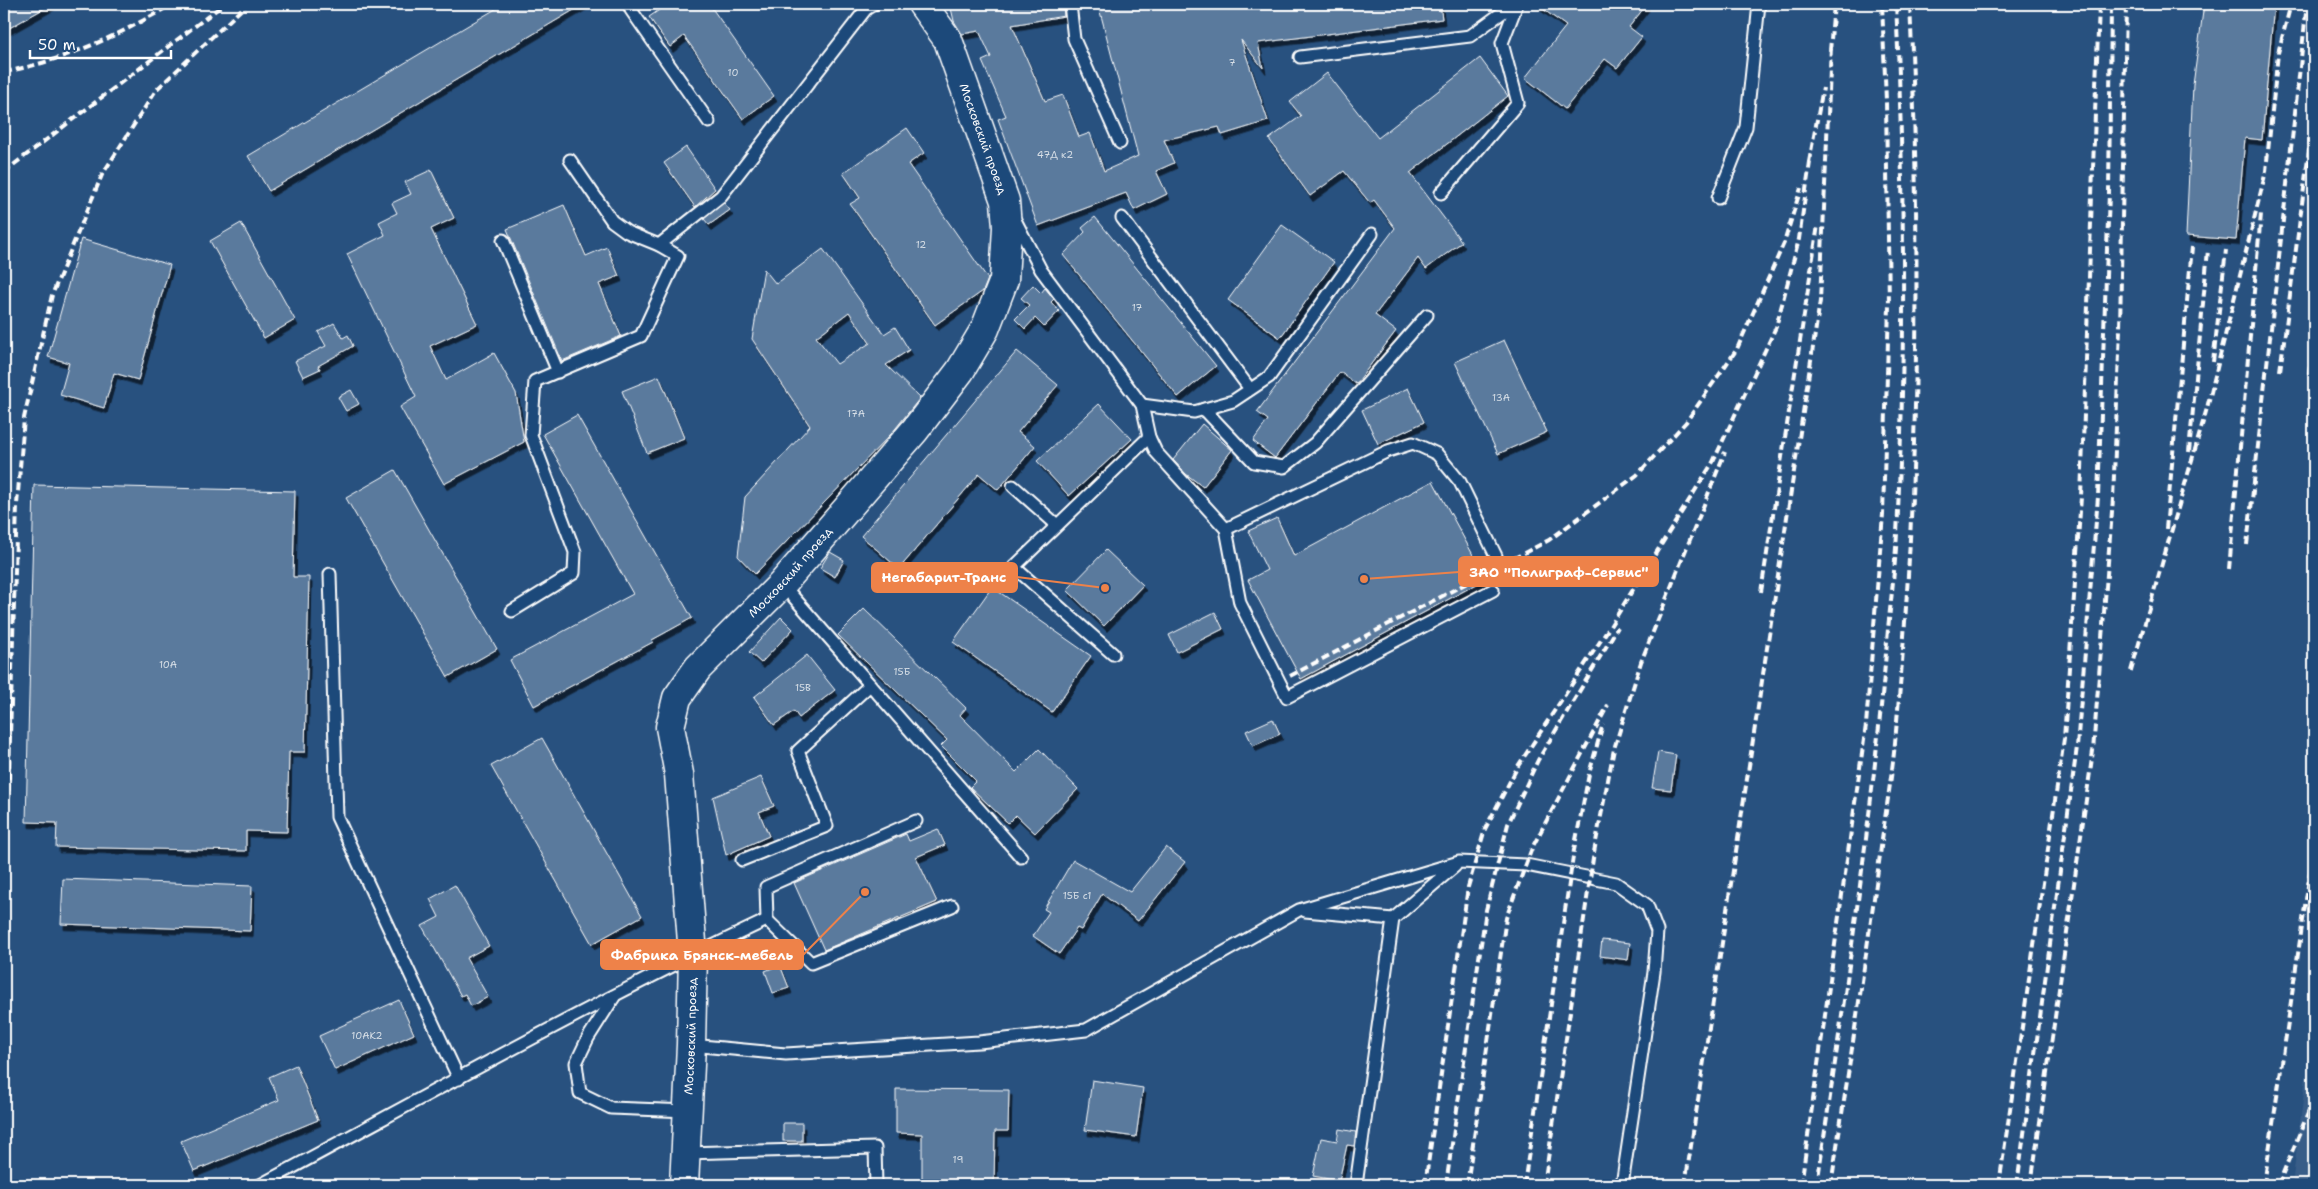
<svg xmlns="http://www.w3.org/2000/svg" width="2318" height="1189" font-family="'Shantell Sans',sans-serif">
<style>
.built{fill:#375d88}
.building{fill:#5a7a9d;stroke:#fff;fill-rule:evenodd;filter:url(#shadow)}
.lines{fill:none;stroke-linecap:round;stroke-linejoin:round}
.service-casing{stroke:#fff;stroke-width:15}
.tertiary-casing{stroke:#fff;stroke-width:31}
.service{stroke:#1f4a7a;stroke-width:11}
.tertiary{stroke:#1f4a7a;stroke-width:28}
.rail{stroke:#fff;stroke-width:4;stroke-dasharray:8 4;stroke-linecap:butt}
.labels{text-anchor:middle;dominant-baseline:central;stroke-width:4.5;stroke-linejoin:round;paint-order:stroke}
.number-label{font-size:10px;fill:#d6dee6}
.street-label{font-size:12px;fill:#fff;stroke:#1f4a7a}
.leader{fill:none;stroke:#ee8249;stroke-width:2}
.callout-dot{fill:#ee8249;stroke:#1f4a7a;stroke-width:2}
.callout{fill:#ee8249;stroke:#ee8249;stroke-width:2}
.callout-label{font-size:14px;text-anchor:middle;font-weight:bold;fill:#fff}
</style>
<defs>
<filter id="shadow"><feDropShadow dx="3" dy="5.5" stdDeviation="0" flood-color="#0009"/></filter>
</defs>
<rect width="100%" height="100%" fill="#28517f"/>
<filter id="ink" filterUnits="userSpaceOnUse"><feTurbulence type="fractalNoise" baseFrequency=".02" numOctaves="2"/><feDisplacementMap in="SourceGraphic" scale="10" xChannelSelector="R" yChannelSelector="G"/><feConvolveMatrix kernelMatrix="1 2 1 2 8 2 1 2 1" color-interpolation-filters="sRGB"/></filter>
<g filter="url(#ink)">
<polygon class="built" points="2314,1015 2314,1185 2292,1185"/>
<g class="building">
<polygon points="4,4 52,4 4,31"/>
<polygon points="504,4 584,4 269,191 248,156"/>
<polygon points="668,4 709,4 774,96 743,119 684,36 670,47 649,17"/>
<polygon points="950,4 1063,4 1064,16 1012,25 1045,101 1063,95 1079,137 1090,133 1104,171 1138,156 1098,4 1440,4 1442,19 1258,43 1263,68 1241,40 1268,121 1222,135 1219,127 1164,140 1174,163 1156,171 1167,194 1134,210 1126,193 1038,226 998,119 1006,116 982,61 991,57 979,31 962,34 954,21"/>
<polygon points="1536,4 1647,4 1629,27 1642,37 1617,68 1605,59 1565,109 1525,78 1566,26"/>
<polygon points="2204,4 2274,4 2262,140 2245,138 2236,240 2186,236 2193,85"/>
<polygon points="1480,58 1508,96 1410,173 1462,242 1426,269 1418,258 1375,315 1396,331 1356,384 1340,372 1275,458 1253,441 1268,420 1257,412 1395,228 1374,200 1370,203 1344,171 1310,196 1269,139 1301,116 1290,102 1327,73 1378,138"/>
<polygon points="907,128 924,153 908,164 988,279 983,291 935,325 850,204 860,198 843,173"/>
<polygon points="686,147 715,189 695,207 664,163"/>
<polygon points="431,170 454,218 431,229 477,324 430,346 446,380 494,353 516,393 524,442 444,484 400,407 416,397 347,254 385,235 379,222 397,213 392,203 411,194 405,182"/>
<polygon points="724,203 730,210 709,225 704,219"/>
<polygon points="564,205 586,256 607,247 619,276 599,284 621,336 562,361 507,229"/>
<polygon points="1095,217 1216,366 1178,397 1063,255 1085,232 1082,228"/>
<polygon points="241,223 295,320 264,338 210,241"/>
<polygon points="1282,225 1334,262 1280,338 1228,300"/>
<polygon points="81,239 170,265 138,380 114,373 104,408 60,395 69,363 48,357"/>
<path d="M823 249 884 334 895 327 909 350 886 365 920 398 892 433 755 574 738 556 745 497 810 426 752 339 764 269 776 284ZM849 312 870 343 837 364 816 337Z"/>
<polygon points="1033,285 1041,293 1045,288 1054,299 1051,302 1059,311 1044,327 1035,318 1025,329 1015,319 1029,305 1021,298"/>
<polygon points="334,323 343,338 348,335 353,346 318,366 320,369 303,377 295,361 326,346 318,332"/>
<polygon points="1504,340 1547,432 1498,454 1455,362"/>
<polygon points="1017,351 1058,385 1018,432 1035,446 998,490 979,474 899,569 861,536"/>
<polygon points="659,376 684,438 647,453 622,391"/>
<polygon points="1408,388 1424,422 1378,444 1362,410"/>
<polygon points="351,390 359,404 346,411 338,397"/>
<polygon points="1099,404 1132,439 1069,496 1037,461"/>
<polygon points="577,415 692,618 652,640 653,642 534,706 510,660 633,594 543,434"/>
<polygon points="1202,424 1232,450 1203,487 1186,474 1173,460"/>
<polygon points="395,470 497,649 448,677 346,498"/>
<polygon points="1433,481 1486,579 1301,679 1248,580 1267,570 1248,531 1277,518 1294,556"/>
<polygon points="34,485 295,491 293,577 309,577 305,752 289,752 287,832 246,831 246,851 56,847 57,823 26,822"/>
<polygon points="1106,550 1143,585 1104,626 1067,590"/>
<polygon points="830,552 844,560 835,577 820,568"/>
<polygon points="992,587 1091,656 1052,712 953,642"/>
<polygon points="864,609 966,708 960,715 1016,772 1039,749 1078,789 1035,833 1016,815 1008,823 970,787 976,781 941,746 947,740 838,635"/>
<polygon points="1215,612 1223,629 1177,652 1169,635"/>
<polygon points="781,617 793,629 761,663 749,652"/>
<polygon points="807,655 835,690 799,718 794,711 774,725 754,697"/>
<polygon points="1273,719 1280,734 1253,746 1246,731"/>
<polygon points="542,738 642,916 592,944 491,766"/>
<polygon points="1658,752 1676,755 1671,790 1652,788"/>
<polygon points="761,777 774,806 759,812 769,836 726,855 713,797"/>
<polygon points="938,829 945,845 916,857 937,902 824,950 794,883 906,834 909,841"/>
<polygon points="1166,847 1185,862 1138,921 1102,894 1081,930 1077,928 1059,954 1033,936 1049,912 1044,909 1073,860 1130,892"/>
<polygon points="63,879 252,886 250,931 61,924"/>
<polygon points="455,885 489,946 466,958 488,997 471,1006 465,994 461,996 422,926 439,917 430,899"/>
<polygon points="1602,940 1630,943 1628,960 1600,956"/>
<polygon points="780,965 789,988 773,993 765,971"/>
<polygon points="399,1000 414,1034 335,1070 319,1036"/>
<polygon points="296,1065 318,1120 194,1171 181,1141 279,1100 269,1077"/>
<polygon points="1092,1080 1143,1088 1136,1137 1085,1130"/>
<polygon points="896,1089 1009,1090 1008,1131 995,1131 994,1185 922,1185 922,1134 896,1133"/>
<rect x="783" y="1123" width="19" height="18"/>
<polygon points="1339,1129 1356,1132 1354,1146 1347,1145 1339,1181 1313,1176 1321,1138 1337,1141"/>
</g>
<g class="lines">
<defs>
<g id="service">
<polyline points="636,4 631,10 709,122"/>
<polyline points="1070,4 1074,39 1120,143"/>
<polyline points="1300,57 1470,36 1514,4"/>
<polyline points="570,160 612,221 627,232 659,245"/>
<polyline points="1441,193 1518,103 1502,43 1517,4"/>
<polyline points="1718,198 1746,127 1759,4"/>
<polyline points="1014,218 1041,270 1142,405 1149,437 1156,452 1226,529 1240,603 1287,697 1493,590"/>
<polyline points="1122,218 1250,389"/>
<polyline points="503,240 558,372"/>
<polyline points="1142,405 1194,412 1233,401 1269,377 1372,234"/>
<polyline points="1204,409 1254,462 1284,467 1315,443 1427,315"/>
<polyline points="1013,486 1057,525"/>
<polyline points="1226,529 1388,451 1413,443 1437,454 1460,482 1496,556"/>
<polyline points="330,574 337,817 459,1079"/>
<polyline points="782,584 1021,857"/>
<polyline points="512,611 574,573 575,552 531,435 535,381 641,336 678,256 659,245 721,196 866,9 874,4"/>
<polyline points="1113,654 1014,567 1149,437"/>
<polyline points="742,860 827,826 798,751 870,685"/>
<polyline points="1305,911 1393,919"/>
<polyline points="767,920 766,887 916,821"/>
<polyline points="614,997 588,1038 576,1063 580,1093 611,1108 688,1111"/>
<polyline points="691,1045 786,1054 979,1042 1086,1030 1299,910 1459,862 1526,865 1616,883 1647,905 1657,931 1654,972 1622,1185"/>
<polyline points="685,1153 875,1148 876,1185"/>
<path d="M260 1185C428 1095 595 1001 767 920L811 963 952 906"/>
<polyline points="1356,1185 1393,919 1455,866"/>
</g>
<g id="tertiary">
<path id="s1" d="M684 1185 691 1045 693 955 679 774 670 727 677 698 698 668 782 584 915 430 960 371 985 329 1004 280 1007 227 1005 201 948 40 922 4"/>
</g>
</defs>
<use href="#service" class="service-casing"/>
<use href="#tertiary" class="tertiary-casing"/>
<use href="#service" class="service"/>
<use href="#tertiary" class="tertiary"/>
<g class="rail">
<polyline points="1830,51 1834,4"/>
<path d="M4 72C63 61 121 35 172 4"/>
<polyline points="1809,162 1823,88"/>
<polyline points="4,172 224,4"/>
<polyline points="2213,362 2226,250"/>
<polyline points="2280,371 2314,112"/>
<polyline points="2309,375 2314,330"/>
<polyline points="2189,452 2208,250"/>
<polyline points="2166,529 2192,247"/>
<polyline points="2247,545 2307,4"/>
<polyline points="2229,569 2261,214"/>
<polyline points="1761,592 1818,225"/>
<polyline points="2131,671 2207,408 2266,171 2278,53 2291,4"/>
<polyline points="1290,676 1549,540 1637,475 1686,422 1737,349 1784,243 1801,188"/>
<polyline points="4,935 17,505 24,418 52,295 102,175 156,90 247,4"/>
<polyline points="1425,1185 1468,887 1485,829 1518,766 1609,628 1713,462 1776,327 1799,239 1811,155"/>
<polyline points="1446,1185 1486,910 1508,824 1538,760 1618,627"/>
<polyline points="1467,1185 1506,918 1532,848 1608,705"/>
<polyline points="1524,1185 1574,850 1589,774 1603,724"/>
<polyline points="1544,1185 1594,852 1614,749 1641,662 1725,452"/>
<polyline points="1685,1185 1820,301 1831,46"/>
<polyline points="1801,1185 1866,725 1883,514 1889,305 1886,101 1882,4"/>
<path d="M1817 1185C1844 1000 1873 816 1888 629 1892 590 1897 550 1898 510 1906 342 1904 172 1896 4"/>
<path d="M1831 1185C1848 1075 1865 965 1880 855 1885 814 1893 772 1896 731 1919 490 1921 246 1910 4"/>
<polyline points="1999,1185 2064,739 2081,497 2099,4"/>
<polyline points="2017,1185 2077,747 2098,497 2109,193 2111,4"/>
<polyline points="2031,1185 2093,751 2113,499 2120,329 2126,4"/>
<polyline points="2264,1185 2314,845"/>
<polyline points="2278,1185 2314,1099"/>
</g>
</g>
</g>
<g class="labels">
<g class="number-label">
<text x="1232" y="62">7</text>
<text x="733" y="72">10</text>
<text x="1055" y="154">47Д к2</text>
<text x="921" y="244">12</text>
<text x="1137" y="307">17</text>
<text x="1501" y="397">13А</text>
<text x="856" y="413">17А</text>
<text x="168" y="664">10А</text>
<text x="902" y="671">15Б</text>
<text x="803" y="687">15В</text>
<text x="1077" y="895">15Б с1</text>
<text x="367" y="1035">10АК2</text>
<text x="958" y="1159">19</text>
</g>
<g class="street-label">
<text transform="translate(983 139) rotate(70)">Московский проезд</text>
<text stroke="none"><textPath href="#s1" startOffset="659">Московский проезд</textPath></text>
<text stroke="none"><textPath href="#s1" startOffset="149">Московский проезд</textPath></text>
</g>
</g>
<path class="leader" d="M1364 579L1459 572M1105 588L1017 577M865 892L803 955"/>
<g class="callout-dot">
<circle cx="1364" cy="579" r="5"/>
<circle cx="1105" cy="588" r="5"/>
<circle cx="865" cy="892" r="5"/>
</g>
<g class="callout">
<rect x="1459" y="557" width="199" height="29" rx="5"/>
<rect x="872" y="563" width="145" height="29" rx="5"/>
<rect x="601" y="940" width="202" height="29" rx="5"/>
</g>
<g class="callout-label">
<text x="1559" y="577">ЗАО "Полиграф-Сервис"</text>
<text x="944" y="582">Негабарит-Транс</text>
<text x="702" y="960">Фабрика Брянск-мебель</text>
</g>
<rect width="2318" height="1189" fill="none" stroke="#1f4a7a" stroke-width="20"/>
<rect x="10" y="10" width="2298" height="1169" fill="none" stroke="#fff" stroke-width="2" filter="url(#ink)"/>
<path d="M30 50v8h141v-8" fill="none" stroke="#ffffff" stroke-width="2.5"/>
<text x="38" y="50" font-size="15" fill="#ffffff" stroke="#1f4a7a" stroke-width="4" paint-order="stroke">50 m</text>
</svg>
